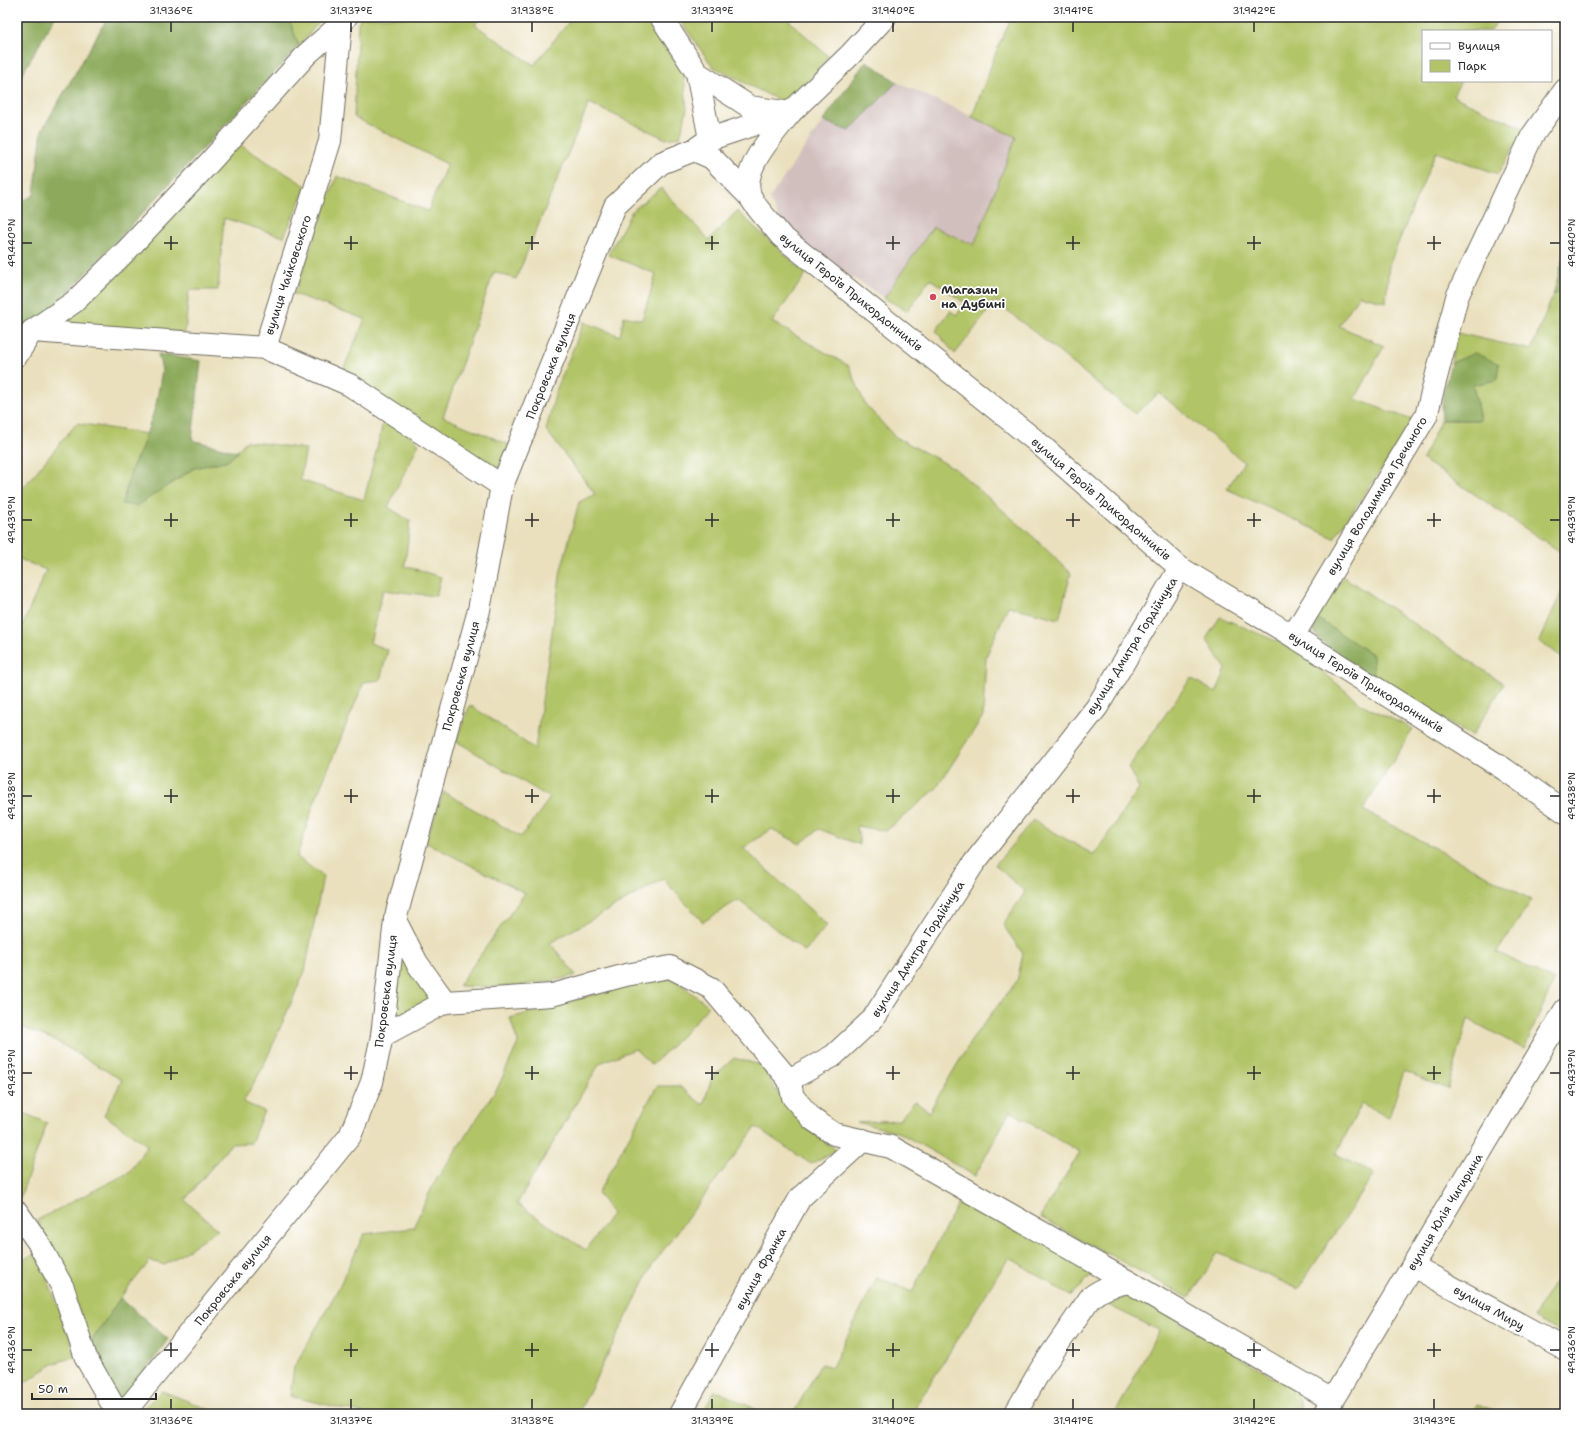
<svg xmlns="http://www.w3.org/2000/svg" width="1582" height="1431" font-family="'Shantell Sans',sans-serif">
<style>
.industrial{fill:#d1bfbd}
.green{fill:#b2c467;stroke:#6e7849}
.forest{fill:#8daa5c;stroke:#5c6a44}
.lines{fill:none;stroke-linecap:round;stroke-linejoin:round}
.minor-casing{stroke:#6e6a5e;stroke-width:24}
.minor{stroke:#fff;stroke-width:22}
.ticks{fill:none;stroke:#2b2b2b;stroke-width:1.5}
.poi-dot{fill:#d1495b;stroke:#fff;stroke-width:1.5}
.labels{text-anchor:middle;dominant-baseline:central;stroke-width:3.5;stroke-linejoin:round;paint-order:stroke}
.street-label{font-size:12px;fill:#2b2b2b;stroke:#fff}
.poi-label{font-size:12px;font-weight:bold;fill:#2b2b2b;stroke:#fff;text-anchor:start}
.neatline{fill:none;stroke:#2b2b2b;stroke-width:1.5}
.ticks-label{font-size:10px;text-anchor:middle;fill:#2b2b2b}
</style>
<rect width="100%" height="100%" fill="#fff"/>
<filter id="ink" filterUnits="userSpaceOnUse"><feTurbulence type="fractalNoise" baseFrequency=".025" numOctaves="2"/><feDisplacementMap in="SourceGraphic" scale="8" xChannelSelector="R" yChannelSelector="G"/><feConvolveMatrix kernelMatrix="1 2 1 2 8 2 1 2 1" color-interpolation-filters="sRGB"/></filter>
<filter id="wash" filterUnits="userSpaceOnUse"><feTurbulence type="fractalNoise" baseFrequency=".012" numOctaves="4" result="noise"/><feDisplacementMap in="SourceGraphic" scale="16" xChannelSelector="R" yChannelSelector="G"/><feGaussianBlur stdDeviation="0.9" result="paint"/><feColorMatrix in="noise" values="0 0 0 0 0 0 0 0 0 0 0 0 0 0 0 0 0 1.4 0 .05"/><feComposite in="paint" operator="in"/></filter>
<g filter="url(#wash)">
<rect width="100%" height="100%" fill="#eae0bd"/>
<polygon class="industrial" points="897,82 1017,137 974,245 933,227 884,298 788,235 769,199 823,121 849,131"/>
<g class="green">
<polygon points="288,17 323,17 299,46"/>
<polygon points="361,17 481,17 475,25 534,65 573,17 645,17 684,75 687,110 680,137 666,139 589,103 516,279 494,272 443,417 510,445 497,470 342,372 365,319 294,294 337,176 428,211 447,164 354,117 358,23"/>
<polygon points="678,17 785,17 829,57 786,104 712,66"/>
<polygon points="1012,17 1499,17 1491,31 1423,31 1423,81 1461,81 1453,96 1525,129 1498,174 1436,152 1389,265 1386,302 1359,295 1339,326 1384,346 1355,399 1415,421 1334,538 1227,489 1244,462 1159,393 1135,414 996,301 955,354 936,331 950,311 957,315 965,303 930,279 907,311 884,298 933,227 974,245 1016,137 972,117 998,47"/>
<polygon points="237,143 306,186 284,237 224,218 218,290 189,290 185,333 60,325 116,277"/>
<path d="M661 188 709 240 737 211 806 274 772 322 849 366 865 404 894 436 954 468 1030 534 1071 573 1059 619 1008 606 986 657 983 716 936 789 886 831 857 826 860 845 819 829 800 844 772 829 743 848 827 925 805 952 738 900 703 922 663 879 550 943 576 975C537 986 498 988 458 986L525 893 425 842 444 792 521 837 550 798 456 741 470 705 535 749 561 570 579 502 595 494 546 430 556 391 584 322 620 336 624 316 642 320 656 274 608 255 632 211Z"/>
<polygon points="1565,288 1565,555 1422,459 1441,420 1480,420 1473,385 1451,363 1457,333 1531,350 1553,295"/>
<polygon points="385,415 419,443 388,507 410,521 405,566 441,577 436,596 383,590 370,643 388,650 380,680 364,682 314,803 297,857 323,876 305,971 263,1067 243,1102 264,1111 251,1143 231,1144 185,1200 218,1230 165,1265 150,1261 120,1298 91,1342 70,1286 37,1220 130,1172 147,1145 104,1115 122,1080 56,1041 17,1025 17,639 46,570 17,558 17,495 77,423 147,434 170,485 194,468 229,460 246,441 306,449 300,480 364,500"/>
<polygon points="1344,577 1504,684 1472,736 1374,679 1315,617 1327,598"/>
<polygon points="1565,585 1565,659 1539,641"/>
<polygon points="1220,617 1297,650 1361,704 1413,729 1363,810 1532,900 1497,952 1554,981 1524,1049 1468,1019 1448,1089 1404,1071 1389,1118 1362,1103 1336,1154 1374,1174 1298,1289 1218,1253 1189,1298 1040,1217 1080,1152 1010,1111 975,1176 900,1133 857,1122 899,1120 915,1101 929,1112 974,1036 1017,981 1023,954 1003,925 1025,892 995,865 1033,820 1094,855 1139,788 1128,768 1191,678 1216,693 1226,669 1206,639"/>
<polygon points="396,935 438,1000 389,1026"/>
<polygon points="653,978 675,980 709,1006 681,1037 652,1065 635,1049 600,1063 517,1204 586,1250 612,1214 598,1193 657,1086 679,1086 703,1105 712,1078 734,1058 761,1065 773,1086 807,1128 836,1150 811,1164 756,1127 653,1264 578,1414 365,1414 290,1396 294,1367 337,1291 364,1234 413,1228 434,1183 498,1087 518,1043 510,1018"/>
<polygon points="17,1110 47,1123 20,1198 17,1196"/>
<polygon points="962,1196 1065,1253 1092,1275 1070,1296 1009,1257 911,1414 793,1414 821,1364 832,1367 877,1277 912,1292"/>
<polygon points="37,1252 77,1356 53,1364 17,1388 17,1263"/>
<polygon points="1565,1265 1565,1335 1534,1318 1538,1308"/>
<polygon points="1133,1293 1298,1392 1303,1414 1115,1414 1159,1330 1108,1305"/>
<polygon points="715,1390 766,1414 702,1414"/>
<polygon points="162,1391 221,1414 137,1414"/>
<polygon points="1477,1405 1505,1414 1472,1414"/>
</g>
<g class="forest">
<polygon points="17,17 55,17 17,83"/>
<polygon points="108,17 288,17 299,46 32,331 17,355 17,204 34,195 42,130"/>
<polygon points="866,61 897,82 849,131 823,121"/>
<polygon points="1565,252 1565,288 1553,295"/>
<polygon points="1475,353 1499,364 1497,380 1473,385 1480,420 1441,420 1443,395 1451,363"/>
<polygon points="158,354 201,361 192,440 238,452 229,460 194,468 137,506 122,504 132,467 141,450 156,405 162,370"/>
<polygon points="1315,617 1373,655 1374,679 1321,642 1314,631"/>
<polygon points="120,1298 168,1339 119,1408 91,1342"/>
</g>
</g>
<g filter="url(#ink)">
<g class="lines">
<defs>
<g id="minor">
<polyline points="661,17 697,73 710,139"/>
<polyline points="697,73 750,107 784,112"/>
<path d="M791 112C775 133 736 172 752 200 760 213 772 224 781 236L1036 441 1180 568 1293 636 1504 769 1565 812"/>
<polyline points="694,150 712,158 752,199"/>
<polyline points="32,331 74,302 126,251 208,164 307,54 341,24"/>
<polyline points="265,348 350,385 502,486"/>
<polyline points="17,355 32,331 265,348 330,141 341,24 346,17"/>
<polyline points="1293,636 1426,416 1457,297 1532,136 1565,90"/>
<polyline points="395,920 417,963 445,1002"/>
<polyline points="382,1036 445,1002 552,995 626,975 670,967 711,988 789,1080 833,1056 872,1020 974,863 1097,707 1180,568"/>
<polyline points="789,1080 793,1097 812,1119 834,1134 891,1147 1129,1282 1332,1400"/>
<polyline points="17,1212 38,1242 63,1288 86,1358 118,1414"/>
<polyline points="1413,1266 1565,1349"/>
<polyline points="123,1414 350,1136 372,1082 382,1036 395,920 479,610 502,486 615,206 661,163 694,150 710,139 791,112 850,55 885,17"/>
<polyline points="680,1414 800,1198 863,1140"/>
<path d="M1015 1414 1041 1369 1090 1298C1102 1288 1114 1285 1129 1282"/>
<polyline points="1324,1414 1565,1010"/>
</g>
</defs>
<use href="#minor" class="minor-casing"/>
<use href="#minor" class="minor"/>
</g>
</g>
<path class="ticks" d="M171 22V32M351 22V32M532 22V32M712 22V32M893 22V32M1073 22V32M1254 22V32M171 236V250M351 236V250M532 236V250M712 236V250M893 236V250M1073 236V250M1254 236V250M1434 236V250M22 243H32M164 243H178M344 243H358M525 243H539M705 243H719M886 243H900M1066 243H1080M1247 243H1261M1427 243H1441M1550 243H1560M171 513V527M351 513V527M532 513V527M712 513V527M893 513V527M1073 513V527M1254 513V527M1434 513V527M22 520H32M164 520H178M344 520H358M525 520H539M705 520H719M886 520H900M1066 520H1080M1247 520H1261M1427 520H1441M1550 520H1560M171 789V803M351 789V803M532 789V803M712 789V803M893 789V803M1073 789V803M1254 789V803M1434 789V803M22 796H32M164 796H178M344 796H358M525 796H539M705 796H719M886 796H900M1066 796H1080M1247 796H1261M1427 796H1441M1550 796H1560M171 1066V1080M351 1066V1080M532 1066V1080M712 1066V1080M893 1066V1080M1073 1066V1080M1254 1066V1080M1434 1066V1080M22 1073H32M164 1073H178M344 1073H358M525 1073H539M705 1073H719M886 1073H900M1066 1073H1080M1247 1073H1261M1427 1073H1441M1550 1073H1560M171 1343V1357M351 1343V1357M532 1343V1357M712 1343V1357M893 1343V1357M1073 1343V1357M1254 1343V1357M1434 1343V1357M22 1350H32M164 1350H178M344 1350H358M525 1350H539M705 1350H719M886 1350H900M1066 1350H1080M1247 1350H1261M1427 1350H1441M1550 1350H1560M171 1399V1409M351 1399V1409M532 1399V1409M712 1399V1409M893 1399V1409M1073 1399V1409M1254 1399V1409M1434 1399V1409"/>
<circle class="poi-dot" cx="933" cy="297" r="4"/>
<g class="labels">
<g class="street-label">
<text transform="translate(288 275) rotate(-72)">вулиця Чайковського</text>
<text transform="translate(851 292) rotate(39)">вулиця Героїв Прикордонників</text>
<text transform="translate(551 366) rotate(-68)">Покровська вулиця</text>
<text transform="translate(1377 496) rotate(-59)">вулиця Володимира Гречаного</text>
<text transform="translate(1101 499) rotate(41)">вулиця Героїв Прикордонників</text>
<text transform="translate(1132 646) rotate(-58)">вулиця Дмитра Гордійчука</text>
<text transform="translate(461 676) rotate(-75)">Покровська вулиця</text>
<text transform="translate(1366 682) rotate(32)">вулиця Героїв Прикордонників</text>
<text transform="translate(918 949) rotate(-57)">вулиця Дмитра Гордійчука</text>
<text transform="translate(386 991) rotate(-83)">Покровська вулиця</text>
<text transform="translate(1445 1212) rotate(-59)">вулиця Юлія Чигирина</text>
<text transform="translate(761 1269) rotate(-61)">вулиця Франка</text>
<text transform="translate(233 1280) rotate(-51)">Покровська вулиця</text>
<text transform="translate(1489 1308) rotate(29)">вулиця Миру</text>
</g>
<g class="poi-label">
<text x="941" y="290">Магазин<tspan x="941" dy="14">на Дубині</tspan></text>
</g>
</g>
<rect width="1582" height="1431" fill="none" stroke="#fff" stroke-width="44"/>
<rect x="1422" y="30" width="130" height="52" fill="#ffffff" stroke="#aaaaaa"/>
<rect x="1430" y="43" width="20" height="6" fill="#ffffff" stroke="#aaaaaa"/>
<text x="1458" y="50" font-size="12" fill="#2b2b2b">Вулиця</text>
<rect x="1430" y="60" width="20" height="12" fill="#b2c467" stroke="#aaaaaa"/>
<text x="1458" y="70" font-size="12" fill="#2b2b2b">Парк</text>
<path d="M32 1393v6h124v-6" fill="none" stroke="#2b2b2b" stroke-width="2"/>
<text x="38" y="1393" font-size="12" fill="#2b2b2b" stroke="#ffffff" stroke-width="3" paint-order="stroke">50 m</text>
<rect x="22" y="22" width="1538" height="1387" class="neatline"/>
<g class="ticks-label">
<text x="171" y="14">31.936°E</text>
<text x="351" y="14">31.937°E</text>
<text x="532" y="14">31.938°E</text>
<text x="712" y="14">31.939°E</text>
<text x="893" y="14">31.940°E</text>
<text x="1073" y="14">31.941°E</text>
<text x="1254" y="14">31.942°E</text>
<text transform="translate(11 243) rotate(-90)" y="4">49.440°N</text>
<text transform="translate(1571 243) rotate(-90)" y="4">49.440°N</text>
<text transform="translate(11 520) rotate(-90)" y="4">49.439°N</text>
<text transform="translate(1571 520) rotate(-90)" y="4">49.439°N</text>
<text transform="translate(11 796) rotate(-90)" y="4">49.438°N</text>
<text transform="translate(1571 796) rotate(-90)" y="4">49.438°N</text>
<text transform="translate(11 1073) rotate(-90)" y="4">49.437°N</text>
<text transform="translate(1571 1073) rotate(-90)" y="4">49.437°N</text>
<text transform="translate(11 1350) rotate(-90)" y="4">49.436°N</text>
<text transform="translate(1571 1350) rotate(-90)" y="4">49.436°N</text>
<text x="171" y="1424">31.936°E</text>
<text x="351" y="1424">31.937°E</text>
<text x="532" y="1424">31.938°E</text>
<text x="712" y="1424">31.939°E</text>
<text x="893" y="1424">31.940°E</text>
<text x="1073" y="1424">31.941°E</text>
<text x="1254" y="1424">31.942°E</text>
<text x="1434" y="1424">31.943°E</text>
</g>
</svg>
